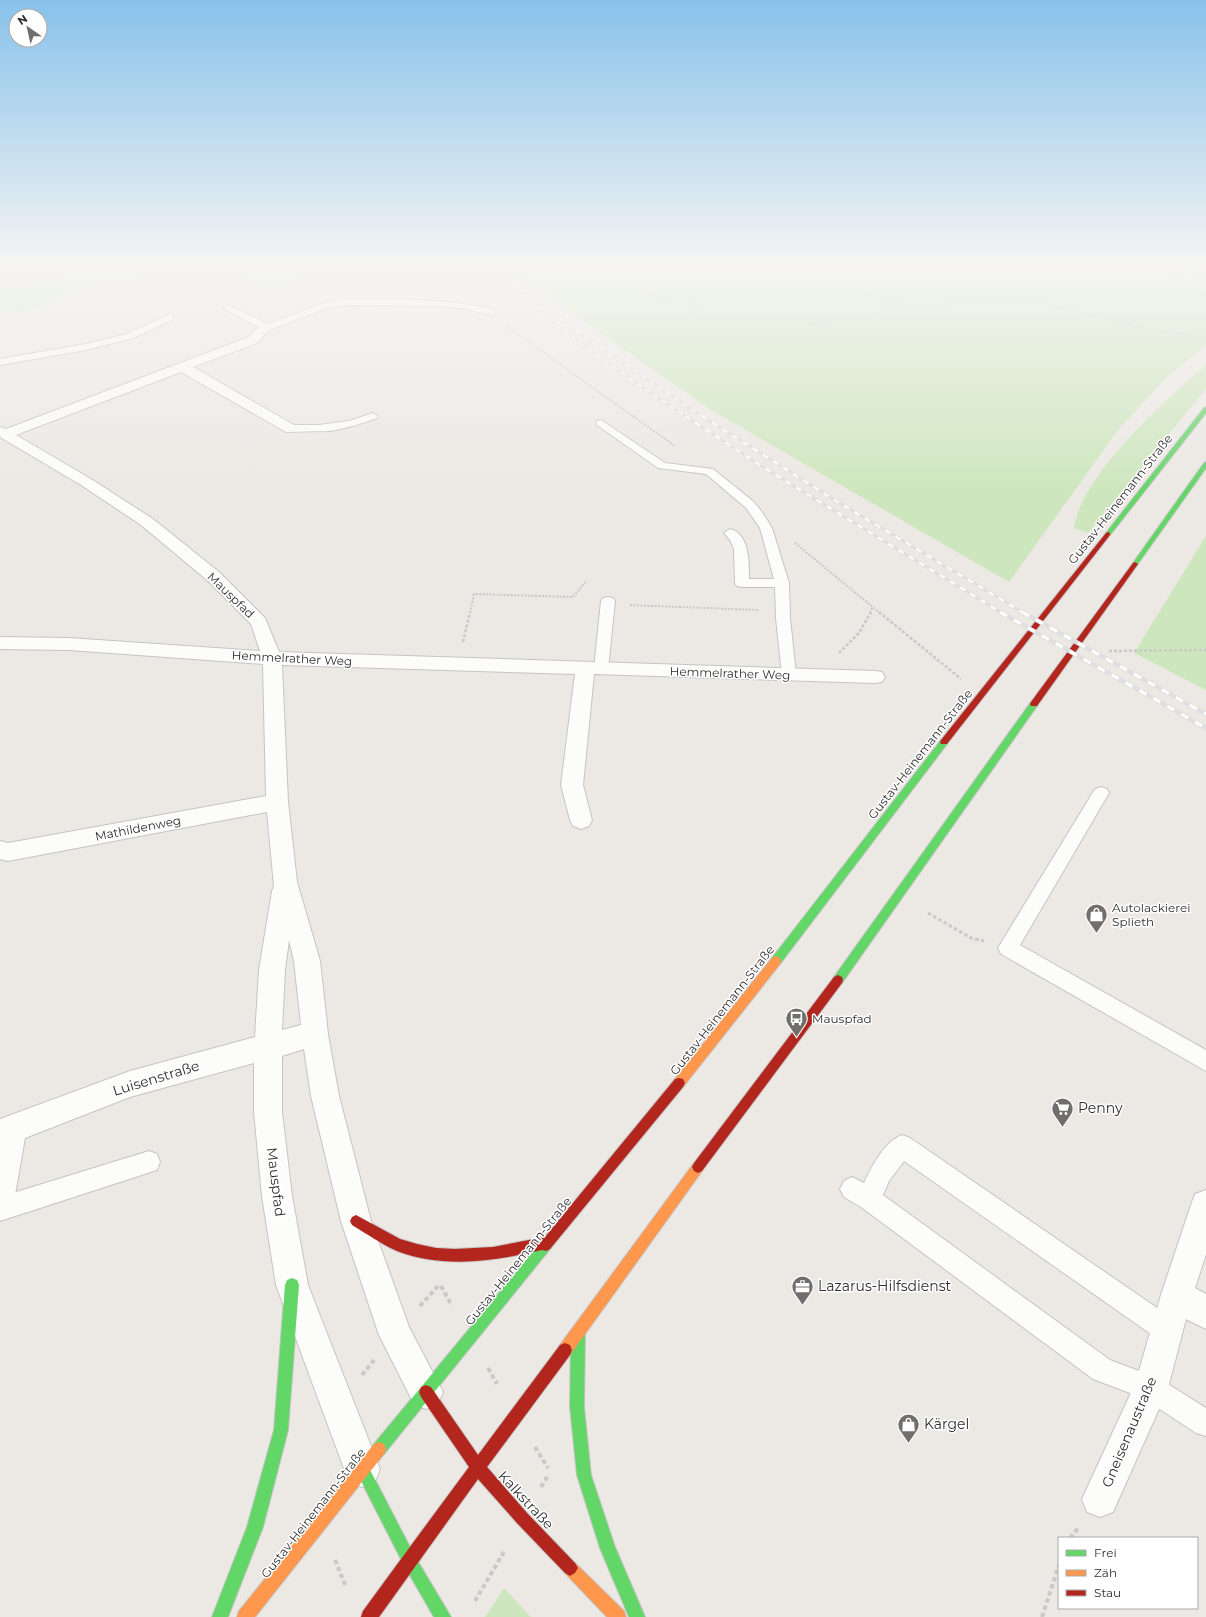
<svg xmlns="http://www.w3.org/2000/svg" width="1206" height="1617" font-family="Montserrat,sans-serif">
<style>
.green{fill:#cee6be}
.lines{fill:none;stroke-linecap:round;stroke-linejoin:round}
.stream{fill:#99d6ec;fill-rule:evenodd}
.river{fill:#99d6ec;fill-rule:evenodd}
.lane-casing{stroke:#c5c4c5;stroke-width:2}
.street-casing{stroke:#c5c4c5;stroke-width:2}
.fast-casing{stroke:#c5c4c5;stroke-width:2}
.slow-casing{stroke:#c5c4c5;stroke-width:2}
.jam-casing{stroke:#c5c4c5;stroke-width:2}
.path-far4{stroke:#c9c9c8;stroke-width:1.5;stroke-dasharray:1.5 1;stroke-linecap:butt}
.path-far3{stroke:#c9c9c8;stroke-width:2;stroke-dasharray:2 1.5;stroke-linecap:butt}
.path-far2{stroke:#c9c9c8;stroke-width:2.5;stroke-dasharray:3 2;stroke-linecap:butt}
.path-far1{stroke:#c9c9c8;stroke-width:3;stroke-dasharray:3.5 2.5;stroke-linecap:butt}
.path{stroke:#c9c9c8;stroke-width:4;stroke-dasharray:4.5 3;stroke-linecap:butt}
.lane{fill:#fcfcfb;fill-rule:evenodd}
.street{fill:#fcfcfb;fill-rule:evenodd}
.fast{fill:#63d668;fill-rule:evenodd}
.slow{fill:#ff974d;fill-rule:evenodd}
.jam{fill:#b3261e;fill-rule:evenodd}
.rail-far2-casing{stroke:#dfdfe1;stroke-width:2.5}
.rail-far1-casing{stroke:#dfdfe1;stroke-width:3}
.rail-casing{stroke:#dfdfe1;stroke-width:4.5}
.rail-far2{stroke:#fff;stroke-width:1.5;stroke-dasharray:5;stroke-linecap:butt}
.rail-far1{stroke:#fff;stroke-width:2;stroke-dasharray:6;stroke-linecap:butt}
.rail{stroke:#fff;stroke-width:3;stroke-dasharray:8;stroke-linecap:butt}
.labels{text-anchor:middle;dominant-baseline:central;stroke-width:3;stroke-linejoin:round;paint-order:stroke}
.street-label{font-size:12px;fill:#2e2e2e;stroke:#fff}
.poi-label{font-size:12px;fill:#2e2e2e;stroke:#fff;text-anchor:start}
.near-street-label{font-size:14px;fill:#2e2e2e;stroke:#fff}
.near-poi-label{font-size:14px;fill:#2e2e2e;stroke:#fff;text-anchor:start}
</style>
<rect width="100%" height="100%" fill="#ece8e4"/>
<g class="green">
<polygon points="0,265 47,265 32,270 0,273"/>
<polygon points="76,265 154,265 133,268 145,275 123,285 101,279 64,294 40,308 0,314 0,285 40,285 79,272"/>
<polygon points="199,265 318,265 277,290 238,274 201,277"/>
<polygon points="504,265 1206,265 1206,345 1166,378 1118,430 1009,582 711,410"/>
<path d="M1206 365V389L1088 533 1074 528C1081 475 1166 399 1206 365Z"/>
<polygon points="1206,536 1206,690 1134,653"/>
<polygon points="504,1588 531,1617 485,1617"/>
</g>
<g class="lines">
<polygon class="stream" points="5,265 14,265 0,269 0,267"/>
<polygon class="river" points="1183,265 1206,265 1206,275 1187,271"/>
<defs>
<g id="lane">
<path d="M344 299C396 300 443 297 494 310L496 312 491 315 461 308 439 306 344 305 327 308 264 332 261 331 260 328 223 308 227 305 230 306 268 324 322 304Z"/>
<polygon points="170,314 173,315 173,319 133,338 86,350 0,365 0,359 86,344 127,334"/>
<path d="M373 413 378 416 377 418C366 422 321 438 314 428L319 425 349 421Z"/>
<path d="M601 420 665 463 713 469 754 502 762 512 772 528 789 583 790 618 796 675 794 679 789 680 784 679 782 675 776 618 775 587H742L737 586 735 583 734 549 730 540 724 533 730 529C750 534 749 563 749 579H774L760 528 746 508 706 474 658 468 597 425 596 423 597 421Z"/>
<polygon points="608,597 613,598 615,601 608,669 606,672 601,674 596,672 594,669 601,601 603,598"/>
<polygon points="1101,787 1107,789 1109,793 1020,945 1206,1050 1206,1071 1001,954 998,948 1095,789"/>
<path d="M902 1135 910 1138 1176 1321 1180 1330 1176 1339 1167 1343 1158 1339 904 1161 889 1181 883 1195 1110 1360 1160 1379 1206 1408V1436L1196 1433 1143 1398 1093 1379 861 1207 844 1197 840 1189 844 1181 852 1177 864 1183C872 1166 884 1142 902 1135Z"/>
<polygon points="149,1151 157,1154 160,1162 157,1170 0,1221 0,1197"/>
</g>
<g id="street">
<path d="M264 325 270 329 257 343 193 367 294 425H324L326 428 324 431 286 432 181 372 16 435 91 479 153 519 219 572 265 618 279 652 875 671 882 672 885 677 882 682 875 683 594 674 583 785 592 820 589 826 581 829 573 826 570 820 561 785 575 674 282 665 288 802 297 882 320 961 328 1034 339 1096 371 1221 409 1327 443 1392 438 1404 426 1409 414 1404 379 1335 341 1221 311 1096 304 1049 282 1056V1112L292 1196 308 1285 380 1469 375 1482 362 1487 349 1482 276 1285 262 1196 254 1112V1063L130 1097 25 1138 15 1195 11 1206 0 1210V1119L130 1071 255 1037 259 970 272 891 274 886 267 812 8 861 0 859V841L8 843 266 796 263 664 69 650 0 649V637L69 638 260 651 251 624 207 580 141 525 81 485 0 437V427L6 429 249 337 260 326ZM289 940 294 961 301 1025 282 1030 285 970Z"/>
<polygon points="1206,1190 1206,1254 1195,1288 1206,1294 1206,1329 1186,1319 1168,1388 1163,1400 1113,1512 1100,1517 1087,1512 1082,1499 1135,1384 1161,1295 1191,1205 1195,1194"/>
</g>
<g id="fast">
<polygon points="1206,407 1206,413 1110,535 1106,535 1106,533 1204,408"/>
<polygon points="1206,462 1206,468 1137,565 1133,565 1133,563 1204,463"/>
<polygon points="1034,701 1038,704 1037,706 842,983 838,985 834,983 833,980 834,977 1031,702"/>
<polygon points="944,739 948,742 947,744 780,964 776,966 772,964 771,961 772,958 941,740"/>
<polygon points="546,1239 550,1241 552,1245 550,1249 384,1454 379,1456 374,1454 372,1449 374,1444 542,1241"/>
<polygon points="292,1278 297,1280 299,1285 288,1430 263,1527 228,1617 212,1617 247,1527 274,1430 285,1285 287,1280"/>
<polygon points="578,1326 583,1328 585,1333 584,1407 591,1475 615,1547 645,1617 629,1617 600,1548 577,1475 570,1407 571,1333 573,1328"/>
<polygon points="362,1462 367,1464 414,1555 451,1617 434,1617 404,1565 355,1469 357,1464"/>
</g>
<g id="slow">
<polygon points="776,956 780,958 781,961 780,964 683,1087 679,1088 675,1087 673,1083 675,1079 772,958"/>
<polygon points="698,1161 702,1163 704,1167 702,1171 570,1355 565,1357 560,1355 558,1350 560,1345 694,1163"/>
<polygon points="379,1442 384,1444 386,1449 384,1454 255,1617 237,1617 239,1611 374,1444"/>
<polygon points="570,1560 575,1563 624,1611 626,1617 607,1617 565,1573 562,1568 565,1563"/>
</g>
<g id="jam">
<polygon points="1108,532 1110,533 1110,535 947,744 941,744 940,742 941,740 1106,533"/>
<polygon points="1135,562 1138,564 1037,706 1031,706 1030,704 1031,702 1133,563"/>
<polygon points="838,975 842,977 843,980 842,983 702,1171 698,1173 694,1171 692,1167 694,1163 834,977"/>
<path d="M679 1078 683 1079 685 1083 683 1087 550 1249 546 1251 542 1250C495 1261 444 1269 397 1251 381 1244 367 1234 352 1225L350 1221 352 1217 356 1215 400 1239 417 1244 436 1248 455 1249 493 1247 545 1237 675 1079Z"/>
<polygon points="565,1343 570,1345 572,1350 570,1355 487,1467 527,1513 575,1563 578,1568 575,1573 570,1576 565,1573 517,1523 478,1479 379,1617 361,1617 363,1611 404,1555 469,1467 421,1397 419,1392 421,1387 426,1385 431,1387 478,1455 560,1345"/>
</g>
</defs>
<use href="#lane" class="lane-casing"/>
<use href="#street" class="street-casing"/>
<use href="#fast" class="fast-casing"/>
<use href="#slow" class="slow-casing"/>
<use href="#jam" class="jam-casing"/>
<g class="path-far4">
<polyline points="441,265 463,286"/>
<polyline points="626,265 630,270 632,281 652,299 684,298 697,308 692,317 702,322"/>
<polyline points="1126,265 1189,276 1206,281"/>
<polyline points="870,296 896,304"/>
<polyline points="808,324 846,319 872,318 896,304 930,305 1027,299 1138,327 1206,338"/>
<polyline points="505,325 634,417"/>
</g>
<g class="path-far3">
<polyline points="633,416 675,446"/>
<polyline points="795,543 880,613"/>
<polyline points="630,605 757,610 757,612"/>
<polyline points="470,613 474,594 573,597 587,580"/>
<polyline points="870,613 872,608"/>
</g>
<g class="path-far2">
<polyline points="879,612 961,679"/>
<polyline points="463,642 470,612"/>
<polyline points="1109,651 1206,650"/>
<polyline points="839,653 859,633 871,612"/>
</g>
<polyline class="path-far1" points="928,913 971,938 984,941"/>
<g class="path">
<polyline points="441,1286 452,1306"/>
<polyline points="420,1306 438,1286"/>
<polyline points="488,1368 497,1384"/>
<polyline points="362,1375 374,1360"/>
<polyline points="535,1447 548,1468"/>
<polyline points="541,1487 549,1474"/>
<polyline points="1070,1538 1079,1527"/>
<polyline points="335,1560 346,1587"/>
<polyline points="475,1601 505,1550"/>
<polyline points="1042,1617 1059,1565"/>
</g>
<use href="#lane" class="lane"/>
<use href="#street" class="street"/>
<use href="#fast" class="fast"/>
<use href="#slow" class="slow"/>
<use href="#jam" class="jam"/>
<defs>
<g id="rail-far2">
<path d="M476 265C545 318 614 369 687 417"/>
<polyline points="487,265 584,336 703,417"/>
</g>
<g id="rail-far1">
<polyline points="685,416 766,469 1002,613"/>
<polyline points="702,416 836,501 1024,613"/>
</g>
<g id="rail">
<polyline points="1000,612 1206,728"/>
<polyline points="1022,612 1206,714"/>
</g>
</defs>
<use href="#rail-far2" class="rail-far2-casing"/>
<use href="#rail-far1" class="rail-far1-casing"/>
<use href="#rail" class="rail-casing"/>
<use href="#rail-far2" class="rail-far2"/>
<use href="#rail-far1" class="rail-far1"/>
<use href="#rail" class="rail"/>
</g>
<linearGradient id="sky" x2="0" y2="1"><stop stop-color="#88c2ea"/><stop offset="0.54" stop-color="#f6f5f3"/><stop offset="1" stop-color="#f6f5f3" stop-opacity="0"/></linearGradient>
<rect width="1206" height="492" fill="url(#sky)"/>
<defs>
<symbol id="shop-pin" viewBox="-11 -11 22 30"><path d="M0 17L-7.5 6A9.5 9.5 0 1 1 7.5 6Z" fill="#706f6e" stroke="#fff"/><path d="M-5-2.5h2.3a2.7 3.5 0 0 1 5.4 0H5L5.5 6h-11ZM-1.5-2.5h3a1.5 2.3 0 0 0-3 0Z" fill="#fff"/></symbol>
<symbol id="bus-pin" viewBox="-11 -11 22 30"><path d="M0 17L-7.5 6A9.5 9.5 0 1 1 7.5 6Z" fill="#706f6e" stroke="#fff"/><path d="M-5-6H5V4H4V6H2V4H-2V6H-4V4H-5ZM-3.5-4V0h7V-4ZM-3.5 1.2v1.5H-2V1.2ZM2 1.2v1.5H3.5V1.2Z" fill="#fff"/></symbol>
<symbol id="supermarket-pin" viewBox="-11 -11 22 30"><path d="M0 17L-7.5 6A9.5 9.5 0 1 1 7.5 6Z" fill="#706f6e" stroke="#fff"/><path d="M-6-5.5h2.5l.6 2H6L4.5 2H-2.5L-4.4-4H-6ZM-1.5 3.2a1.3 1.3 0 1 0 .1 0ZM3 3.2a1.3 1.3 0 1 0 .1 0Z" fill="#fff"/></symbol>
<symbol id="office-pin" viewBox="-11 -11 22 30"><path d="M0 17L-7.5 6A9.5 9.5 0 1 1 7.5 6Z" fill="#706f6e" stroke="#fff"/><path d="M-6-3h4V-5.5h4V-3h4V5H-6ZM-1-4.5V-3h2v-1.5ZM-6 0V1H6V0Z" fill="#fff"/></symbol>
</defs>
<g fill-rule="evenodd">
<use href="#shop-pin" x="1084" y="902" width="25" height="34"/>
<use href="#bus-pin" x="784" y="1006" width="25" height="34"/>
<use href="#supermarket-pin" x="1050" y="1096" width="25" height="34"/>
<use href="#office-pin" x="790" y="1274" width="25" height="34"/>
<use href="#shop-pin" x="896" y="1412" width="25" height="34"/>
</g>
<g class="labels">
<g class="street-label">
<text transform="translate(1120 499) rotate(-52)">Gustav-Heinemann-Straße</text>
<text transform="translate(231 595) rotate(44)">Mauspfad</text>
<text transform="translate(292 658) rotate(3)">Hemmelrather Weg</text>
<text transform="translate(730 673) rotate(2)">Hemmelrather Weg</text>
<text transform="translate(920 754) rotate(-52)">Gustav-Heinemann-Straße</text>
<text transform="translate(138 828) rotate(-11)">Mathildenweg</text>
<text transform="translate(722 1010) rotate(-52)">Gustav-Heinemann-Straße</text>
<text transform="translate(518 1261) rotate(-51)">Gustav-Heinemann-Straße</text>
<text transform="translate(313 1513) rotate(-52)">Gustav-Heinemann-Straße</text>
</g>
<g class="poi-label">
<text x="1112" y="907">Autolackierei<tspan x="1112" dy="14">Splieth</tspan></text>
<text x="812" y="1018">Mauspfad</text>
</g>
<g class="near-street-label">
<text transform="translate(156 1078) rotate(-17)">Luisenstraße</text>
<text transform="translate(276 1182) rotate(83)">Mauspfad</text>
<text transform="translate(1129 1432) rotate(-67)">Gneisenaustraße</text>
<text transform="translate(526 1500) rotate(47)">Kalkstraße</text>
</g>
<g class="near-poi-label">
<text x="1078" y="1108">Penny</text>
<text x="818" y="1286">Lazarus-Hilfsdienst</text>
<text x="924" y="1424">Kärgel</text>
</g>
</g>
<rect x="1058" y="1537" width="140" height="72" fill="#ffffff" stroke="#ababab"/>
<rect x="1066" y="1550" width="20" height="6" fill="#63d668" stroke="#ababab"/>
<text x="1094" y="1557" font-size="12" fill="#2e2e2e">Frei</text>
<rect x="1066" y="1570" width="20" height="6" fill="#ff974d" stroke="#ababab"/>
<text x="1094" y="1577" font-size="12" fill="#2e2e2e">Zäh</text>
<rect x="1066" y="1590" width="20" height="6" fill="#b3261e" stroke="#ababab"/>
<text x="1094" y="1597" font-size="12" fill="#2e2e2e">Stau</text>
<g transform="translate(28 28) rotate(326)"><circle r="19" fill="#ffffff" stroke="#ababab"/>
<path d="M0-3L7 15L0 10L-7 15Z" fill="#706f6e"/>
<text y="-6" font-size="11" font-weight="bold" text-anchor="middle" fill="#2e2e2e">N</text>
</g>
</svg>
